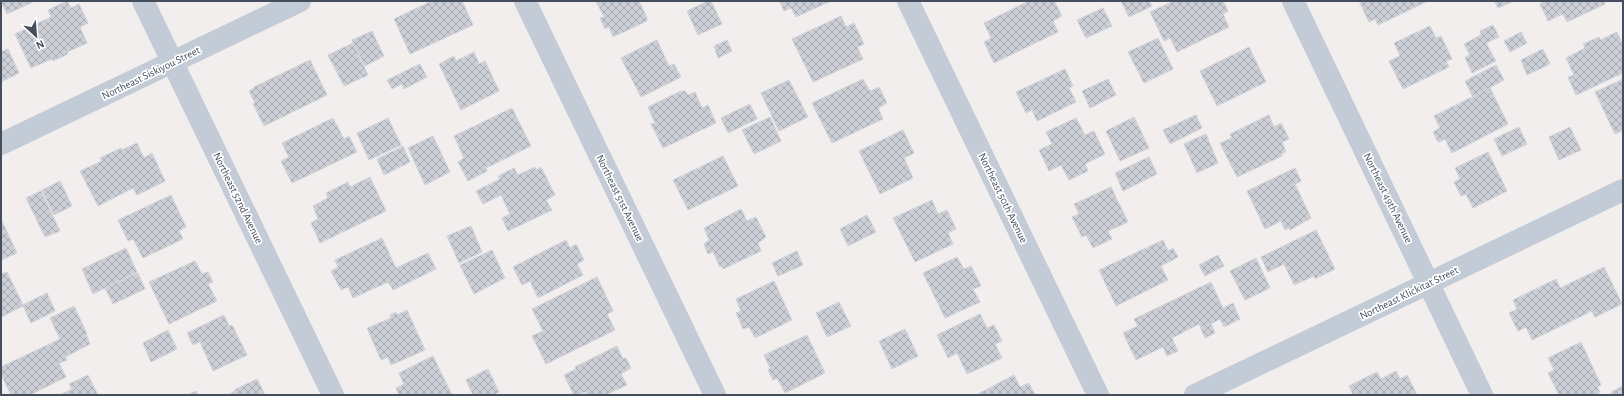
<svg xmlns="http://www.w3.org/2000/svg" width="1624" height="396" font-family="'Alegreya Sans',sans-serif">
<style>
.building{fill:url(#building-cross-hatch);stroke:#d1d2da}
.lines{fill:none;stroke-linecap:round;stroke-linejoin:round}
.street{stroke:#c2cbd6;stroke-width:22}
.labels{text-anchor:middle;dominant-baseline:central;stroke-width:3.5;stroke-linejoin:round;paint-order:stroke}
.street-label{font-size:11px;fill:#444e5d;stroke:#fff}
</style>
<defs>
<pattern id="building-cross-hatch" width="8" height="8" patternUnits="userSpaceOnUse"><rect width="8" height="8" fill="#cccfd6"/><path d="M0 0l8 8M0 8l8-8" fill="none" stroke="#a7aab1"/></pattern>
</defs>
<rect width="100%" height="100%" fill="#f1eeed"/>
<g class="building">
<polygon points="1,1 35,1 7,14"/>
<polygon points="67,1 71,8 79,4 88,23 80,27 87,43 67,52 68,54 53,61 52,59 31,68 15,34 51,17 48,10"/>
<polygon points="432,1 462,1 473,25 410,54 394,19"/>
<polygon points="596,1 639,1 647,18 647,21 613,37 609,27 605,29 600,18 604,17"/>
<polygon points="708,1 711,1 722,24 698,35 687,11"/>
<polygon points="780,1 831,1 796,17 791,8 784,11"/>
<polygon points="1029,1 1054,1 1062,16 1053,21 1058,32 994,63 984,42 991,38 984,23"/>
<polygon points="1121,1 1149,1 1152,6 1129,17"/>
<polygon points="1174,1 1223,1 1228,11 1223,14 1229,27 1177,52 1170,38 1164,41 1150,12"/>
<polygon points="1359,1 1428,1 1378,25 1375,19 1369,22"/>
<polygon points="1494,1 1514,1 1498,8"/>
<polygon points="1545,1 1604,1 1605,4 1567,22 1563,14 1548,21 1540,4"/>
<polygon points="1103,8 1112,26 1086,38 1077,20"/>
<polygon points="841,16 846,27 854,23 864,44 857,47 863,59 813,82 792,39"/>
<polygon points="1493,25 1499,37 1486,43 1496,61 1472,73 1465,57 1470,55 1464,44 1481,35 1480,31"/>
<polygon points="1430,26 1436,38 1441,36 1452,59 1446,61 1449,67 1403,89 1389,61 1400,56 1394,43"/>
<polygon points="372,31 384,56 365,66 352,40"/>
<polygon points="1521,32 1527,43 1510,52 1504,41"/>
<polygon points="1617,32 1623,45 1623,73 1576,95 1568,77 1574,75 1566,58 1585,48 1583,44 1599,37 1600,40"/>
<polygon points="1158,38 1173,69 1144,83 1128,52"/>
<polygon points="657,40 669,66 674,64 681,77 641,97 621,58"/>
<polygon points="727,40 732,51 718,58 714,46"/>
<polygon points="353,43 368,75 344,86 328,55"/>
<polygon points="1249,47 1266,82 1217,106 1200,71"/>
<polygon points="8,49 19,73 1,82 1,52"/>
<polygon points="1543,49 1550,64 1527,75 1521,60"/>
<polygon points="474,52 479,64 485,61 499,91 461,110 439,64 454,56 456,61"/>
<polygon points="310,60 327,95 264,126 253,104 255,103 249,91 254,88 254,87"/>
<polygon points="420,64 427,77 404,89 402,84 392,89 387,80"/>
<polygon points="1496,65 1504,80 1473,97 1465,81"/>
<polygon points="1065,69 1073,86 1069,88 1076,102 1037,121 1032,110 1026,113 1016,92"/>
<polygon points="863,79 870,91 879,87 887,103 878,108 883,119 832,143 812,103"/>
<polygon points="1108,79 1116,95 1090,108 1082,91"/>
<polygon points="1623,79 1623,130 1615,134 1595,92"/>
<polygon points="789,80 808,117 779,131 761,93"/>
<polygon points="1490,88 1508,124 1452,153 1445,139 1438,142 1433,132 1440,128 1434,116"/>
<polygon points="681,91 685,91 688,95 695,92 702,108 708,105 716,123 663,148 651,124 655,123 648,107"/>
<polygon points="750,104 757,119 728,133 721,118"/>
<polygon points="512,108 531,146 486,168 487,171 468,181 458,162 464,158 454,136"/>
<polygon points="1196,115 1202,128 1170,144 1163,130"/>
<polygon points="1269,115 1274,127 1281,123 1289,139 1282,142 1286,152 1281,154 1282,156 1237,177 1220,143 1232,138 1230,134"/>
<polygon points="770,117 781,141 754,154 742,130"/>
<polygon points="1134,117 1149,148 1120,161 1106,131"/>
<polygon points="333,118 344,139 349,136 357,152 292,183 281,161 289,157 282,143"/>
<polygon points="388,118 401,145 369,160 357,133"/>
<polygon points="1076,118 1085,135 1094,131 1105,154 1085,164 1088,171 1069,180 1061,165 1049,171 1039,150 1052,144 1046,132"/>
<polygon points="1519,127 1527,144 1502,156 1494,139"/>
<polygon points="1570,127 1581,150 1559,160 1549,137"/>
<polygon points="903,130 914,153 904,158 913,178 880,194 859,151"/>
<polygon points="1206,134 1218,163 1197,173 1184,144"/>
<polygon points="433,136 450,172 425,185 408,148"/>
<polygon points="137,143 144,158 152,153 165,181 137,195 133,188 98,206 80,171 102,161 100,158 121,148 122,150"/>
<polygon points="403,146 410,162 384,175 377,159"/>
<polygon points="1488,152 1507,191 1473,208 1466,194 1461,196 1454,182 1460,179 1455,168"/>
<polygon points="723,156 738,186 688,210 673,180"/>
<polygon points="1149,157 1157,174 1123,191 1115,173"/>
<polygon points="535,167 536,170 541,167 555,195 546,200 552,210 508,231 502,218 510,214 501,195 483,204 476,191 500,179 498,176 514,168 518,175"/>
<polygon points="1295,168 1301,181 1295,184 1311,218 1290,230 1289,228 1285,230 1281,221 1265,229 1247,191"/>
<polygon points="370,177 386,211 320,243 311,223 318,219 313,206 328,198 326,193 348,182 350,187"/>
<polygon points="60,181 72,206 54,215 42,190"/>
<polygon points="1111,187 1128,222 1108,231 1112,239 1093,248 1086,235 1082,237 1072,217 1079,214 1074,204"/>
<polygon points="41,191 60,231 45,237 26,198"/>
<polygon points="171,195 186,227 179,231 183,239 143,258 133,239 128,241 118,220"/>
<polygon points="932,200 938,214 947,210 956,229 948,233 953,244 915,262 893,218"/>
<polygon points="741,209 747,221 756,217 766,237 758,243 761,251 723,269 722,266 720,267 713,252 708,254 704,244 709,240 704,228"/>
<polygon points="867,215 876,232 848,246 840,229"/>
<polygon points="1,219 17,253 1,260"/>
<polygon points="471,226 482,252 459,263 447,236"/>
<polygon points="1316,230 1335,269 1315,279 1314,276 1294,285 1284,264 1268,272 1261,257"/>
<polygon points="382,238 396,268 428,253 436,269 393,290 388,282 353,298 348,287 341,290 331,271 338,267 335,260"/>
<polygon points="566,240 570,248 576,244 584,260 577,264 583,275 538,298 530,281 522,285 513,267"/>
<polygon points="1163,240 1168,251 1173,248 1178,257 1161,266 1168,280 1116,306 1099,270"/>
<polygon points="126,248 137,272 93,294 82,269"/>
<polygon points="492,250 505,278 474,294 460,265"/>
<polygon points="797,251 803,265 778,276 772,263"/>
<polygon points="1218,255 1224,266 1205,276 1199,265"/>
<polygon points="957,257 964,269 971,266 981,286 973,289 980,302 945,318 923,273"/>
<polygon points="1256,258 1270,288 1245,300 1230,271"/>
<polygon points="195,261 202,274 208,272 213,282 208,284 217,301 169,324 149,282"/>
<polygon points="1604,267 1622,304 1595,317 1592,311 1532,340 1526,327 1518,331 1509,313 1517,309 1513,300 1556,279 1560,288"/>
<polygon points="7,272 23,305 47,293 55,311 31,323 23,306 1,317 1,274"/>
<polygon points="138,273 145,289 113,304 105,288"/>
<polygon points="597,277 613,311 607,314 615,330 546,364 532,336 543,331 532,309"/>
<polygon points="774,281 792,320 755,338 749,327 743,329 736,313 741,311 736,299"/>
<polygon points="1211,282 1223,308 1233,303 1240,319 1224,327 1220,319 1211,324 1215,333 1205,338 1199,324 1172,338 1178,351 1167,356 1163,347 1136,360 1123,333 1138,326 1134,319"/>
<polygon points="839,302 851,326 827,337 816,313"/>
<polygon points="74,306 87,334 86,334 90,344 65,357 67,360 59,363 66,377 30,395 11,395 1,374 1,367 60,339 50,318"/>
<polygon points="407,310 425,350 391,365 388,357 381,360 367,328 391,318 390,315 396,312 397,315"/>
<polygon points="980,314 987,328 994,325 1002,341 995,344 1002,358 967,374 957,353 948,358 937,335"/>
<polygon points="224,315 229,326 232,325 247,355 213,371 200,342 193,345 187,333"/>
<polygon points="905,329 918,356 892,369 879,341"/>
<polygon points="168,330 177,349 151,362 143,343"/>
<polygon points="807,335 825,373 785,393 777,378 773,380 768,370 770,368 764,355"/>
<polygon points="1581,342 1601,385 1597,387 1600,392 1594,395 1559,395 1548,373 1554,370 1548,358"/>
<polygon points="617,346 623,359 626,358 631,368 621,374 627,385 605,395 587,395 586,392 574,395 564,375 576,369 575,367"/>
<polygon points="433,356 452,395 399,395 396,388 404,384 399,373"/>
<polygon points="488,369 499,392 493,395 473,395 466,380"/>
<polygon points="1396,371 1400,379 1407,375 1417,395 1353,395 1349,386 1377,372 1381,379"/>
<polygon points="88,375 98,395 59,395 77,387 72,389 69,384"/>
<polygon points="1014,375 1020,387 1029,383 1035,395 976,395"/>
<polygon points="257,379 265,395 228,395 235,391 234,390"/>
<polygon points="1623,386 1623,395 1612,395 1611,392"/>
<polygon points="196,391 198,395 187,395"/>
</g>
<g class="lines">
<g class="street">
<polyline points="143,1 333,395"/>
<polyline points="525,1 715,395"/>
<polyline points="908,1 1098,395"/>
<polyline points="1293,1 1482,395"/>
<polyline points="1,144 300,1"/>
<polyline points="1195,395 1623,190"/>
</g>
</g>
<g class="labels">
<g class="street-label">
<text transform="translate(151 73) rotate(-26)">Northeast Siskiyou Street</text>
<text transform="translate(238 198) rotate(64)">Northeast 52nd Avenue</text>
<text transform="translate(620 198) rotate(64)">Northeast 51st Avenue</text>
<text transform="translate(1003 198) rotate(64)">Northeast 50th Avenue</text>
<text transform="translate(1388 198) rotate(64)">Northeast 49th Avenue</text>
<text transform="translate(1409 293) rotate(-26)">Northeast Klickitat Street</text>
</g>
</g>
<rect width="1624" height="396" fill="none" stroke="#444e5d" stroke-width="4"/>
<g transform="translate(36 36) rotate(154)" stroke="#ffffff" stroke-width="3" paint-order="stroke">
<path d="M0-3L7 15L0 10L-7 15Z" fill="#444e5d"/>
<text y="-6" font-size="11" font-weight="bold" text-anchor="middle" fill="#444e5d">N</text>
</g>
</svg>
